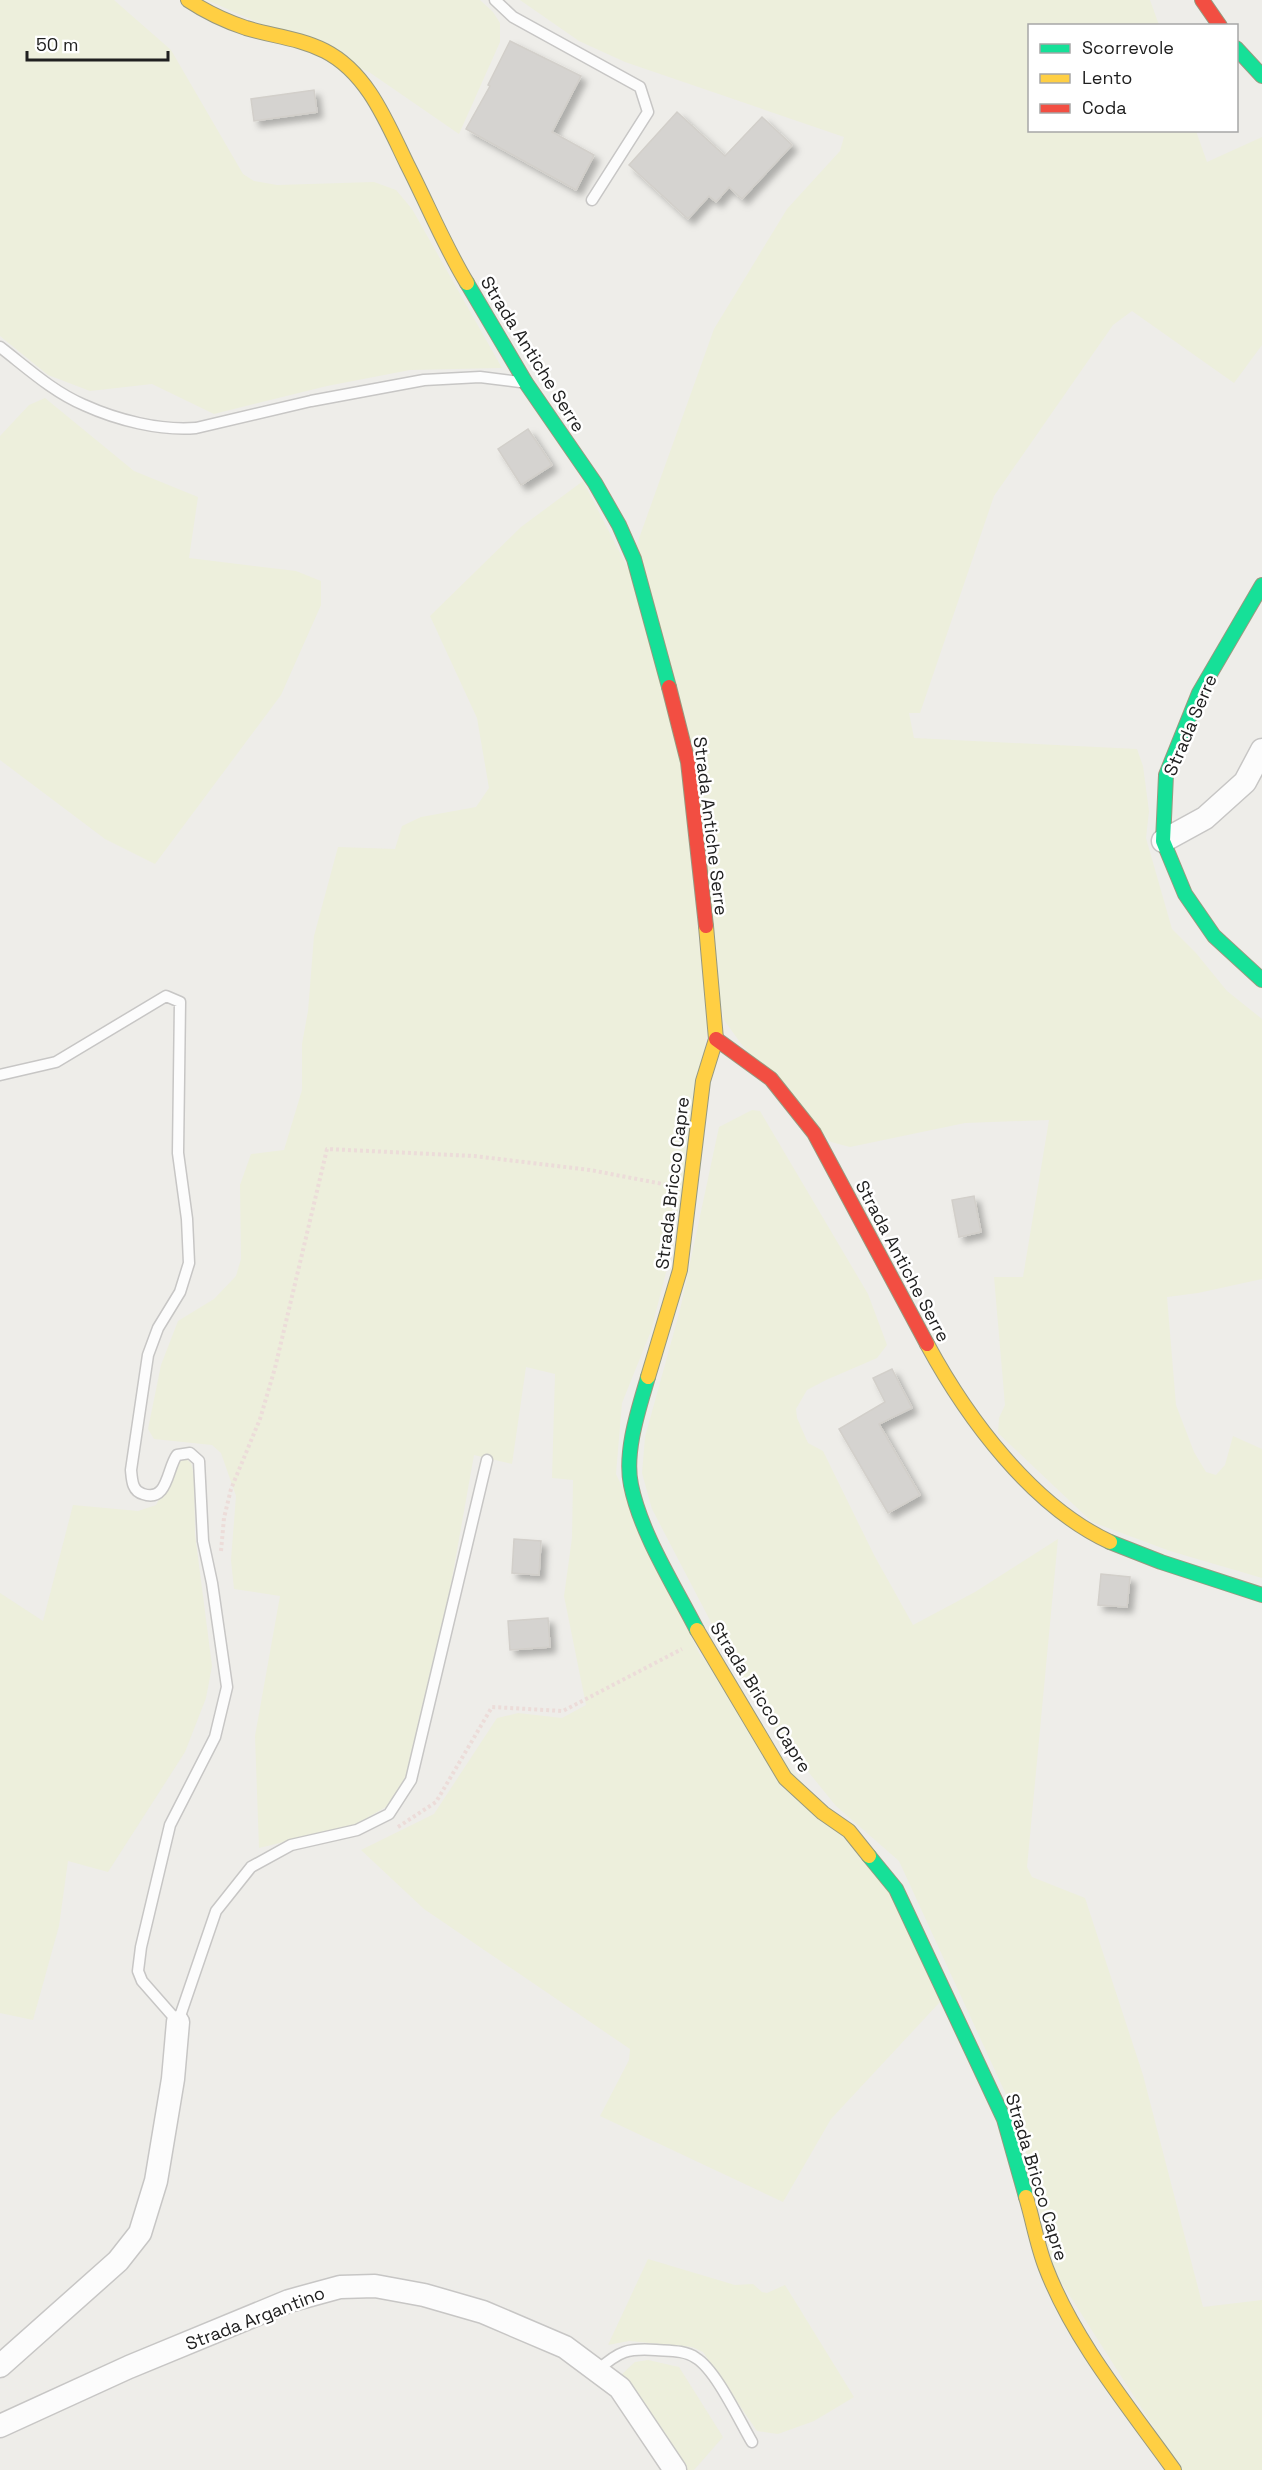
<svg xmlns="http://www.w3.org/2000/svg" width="1262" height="2470" font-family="'Space Grotesk',sans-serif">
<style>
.farmland{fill:#edefdc}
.building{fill:#d5d3d0;stroke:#d2cfca;stroke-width:1.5;filter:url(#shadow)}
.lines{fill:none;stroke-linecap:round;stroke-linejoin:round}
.lane-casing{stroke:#c7c6c5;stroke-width:13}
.street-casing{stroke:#c7c6c5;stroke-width:25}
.fast-casing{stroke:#97997f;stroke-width:16}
.slow-casing{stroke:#97997f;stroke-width:16}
.jam-casing{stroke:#97997f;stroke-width:16}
.path{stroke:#ecdcd9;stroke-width:4;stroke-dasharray:3 3;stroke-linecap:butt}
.lane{stroke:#fcfcfc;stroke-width:10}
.street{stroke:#fcfcfc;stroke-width:22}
.fast{stroke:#16e098;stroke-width:14}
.slow{stroke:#ffcf43;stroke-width:14}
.jam{stroke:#f24e42;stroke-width:14}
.labels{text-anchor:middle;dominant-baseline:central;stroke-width:5;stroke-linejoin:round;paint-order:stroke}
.street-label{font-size:18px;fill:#202020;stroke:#fff}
</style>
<defs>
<filter id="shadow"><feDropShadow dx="5.5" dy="5.5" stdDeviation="3" flood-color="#0004"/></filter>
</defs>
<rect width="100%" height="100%" fill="#eeede9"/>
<g class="farmland">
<polygon points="0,0 114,0 171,50 243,174 254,181 277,185 374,182 396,190 412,209 502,368 410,370 327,386 214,414 152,384 90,391 48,375 0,336"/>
<polygon points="207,0 480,0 493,12 500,23 500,42 459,134 369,72"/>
<polygon points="520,0 1150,0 1159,25 1030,26 1030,130 1196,131 1207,162 1262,137 1262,345 1234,383 1132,311 1113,325 994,496 920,713 909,713 914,738 1137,749 1143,766 1149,811 1146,838 1172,929 1196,953 1227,991 1262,1019 1262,1279 1198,1293 1167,1297 1176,1405 1194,1452 1206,1472 1216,1475 1225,1465 1233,1436 1262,1449 1262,1578 1170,1551 1092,1522 998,1433 999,1418 1005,1405 994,1277 1023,1277 1049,1120 965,1123 850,1147 831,1142 742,1045 724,1020 637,544 714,329 787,209 840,151 844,137 625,62 579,41"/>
<polygon points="45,398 134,471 198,497 189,558 296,571 321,581 321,605 281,695 155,864 105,839 0,760 0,436 29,405"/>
<polygon points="583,481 634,580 679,751 708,1028 672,1249 651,1331 622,1403 616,1474 699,1653 888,1890 940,2002 831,2119 783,2202 600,2116 629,2060 630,2049 424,1909 361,1850 434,1814 497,1718 518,1713 562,1718 586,1705 564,1596 572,1538 573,1480 552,1478 555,1374 526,1367 512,1464 474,1455 440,1646 406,1777 391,1804 355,1825 259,1848 255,1736 280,1596 234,1589 231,1560 236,1496 221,1453 212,1445 154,1439 148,1429 161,1365 178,1321 214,1299 236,1276 241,1259 240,1185 251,1154 284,1150 302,1090 302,1044 308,1011 314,936 338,847 395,849 402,826 421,817 476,807 489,788 477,718 430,616 521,527"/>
<polygon points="752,1110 760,1111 868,1294 887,1345 877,1358 826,1380 807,1390 796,1409 797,1418 808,1443 823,1451 874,1555 913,1625 975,1592 1058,1539 1027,1867 1032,1877 1085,1898 1143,2075 1203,2307 1262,2300 1262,2470 1181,2470 1054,2271 1019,2123 899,1861 836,1806 772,1727 739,1676 652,1509 642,1473 645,1437 680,1310 719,1127"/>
<polygon points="186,1459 191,1463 194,1475 195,1534 212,1666 206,1698 185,1752 108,1872 68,1861 59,1926 33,2020 0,2013 0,1593 43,1621 73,1505 138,1511 156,1505 177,1465 180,1460"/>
<polygon points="648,2259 735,2285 753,2284 762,2292 767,2293 785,2285 854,2397 814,2421 778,2434 757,2431 703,2352 692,2347 629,2341 608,2345"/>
<polygon points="648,2360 679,2367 723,2437 694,2470 684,2470 620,2376 635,2362"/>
</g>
<g class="building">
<polygon points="510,41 581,76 552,132 594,155 576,190 466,129 490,86 488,85"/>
<polygon points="314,90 317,112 254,121 251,99"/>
<polygon points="677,112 725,156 762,117 792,145 742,199 729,187 716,202 709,196 688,219 629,165"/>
<polygon points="528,429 552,465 521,485 498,449"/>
<polygon points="974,1196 981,1232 959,1237 952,1200"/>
<polygon points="892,1369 912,1408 879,1424 920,1495 888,1513 839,1429 885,1402 873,1378"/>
<polygon points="514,1539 541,1541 539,1575 512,1573"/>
<polygon points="1101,1574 1130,1577 1127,1607 1098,1605"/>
<polygon points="548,1618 550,1647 510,1650 508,1621"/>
</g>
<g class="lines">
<defs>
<g id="lane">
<polyline points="495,0 513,17 640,87 648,112 592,200"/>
<path d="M0 347C26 367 53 392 84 405 117 420 160 431 196 428L311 401 424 380 480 377 520 382"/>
<path d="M0 1075 56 1062 166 996 180 1002 178 1153 187 1219 189 1263 180 1292 158 1328 148 1355 131 1470C132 1480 132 1491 143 1494 168 1503 167 1468 177 1455L190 1453 199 1461 203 1541 212 1583 227 1687 215 1737 170 1825 141 1947 138 1971 142 1981 178 2022 216 1911 251 1867 291 1845 357 1830 389 1814 411 1780 487 1460"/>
<path d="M598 2370C619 2351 628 2348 656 2350 669 2351 685 2350 696 2358 716 2370 739 2420 752 2442"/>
</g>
<g id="street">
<polyline points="1163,841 1205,818 1245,782 1262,750"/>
<polyline points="0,2366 118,2261 140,2233 156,2181 173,2079 178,2022"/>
<polyline points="0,2426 129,2367 289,2301 340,2287 375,2286 424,2295 483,2312 565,2347 620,2388 675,2470"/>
</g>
<g id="fast">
<polyline points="1236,48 1262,76"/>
<polyline points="467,283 526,383 595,483 619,525 634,559 669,687"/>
<polyline points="1262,585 1199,693 1166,775 1163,841 1185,894 1214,936 1262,980"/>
<path d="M648 1377C639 1408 624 1452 631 1485 641 1534 674 1585 697 1630"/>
<polyline points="1110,1542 1161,1562 1262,1595"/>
<polyline points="869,1856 896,1889 1004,2119 1026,2197"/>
</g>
<g id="slow">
<path d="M188 0C206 12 225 21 246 28 272 36 299 38 325 51 368 73 387 123 407 164 427 203 444 245 467 283"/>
<path d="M927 1344C967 1418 1032 1506 1110 1542"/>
<polyline points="648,1377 680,1270 703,1081 716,1039 706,926"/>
<polyline points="697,1630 785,1778 823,1813 849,1831 869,1856"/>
<path d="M1026 2197C1033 2220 1037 2245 1046 2268 1074 2341 1129 2407 1174 2470"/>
</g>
<g id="jam">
<polyline points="1202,0 1220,26"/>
<polyline points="669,687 688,762 706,926"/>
<polyline points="716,1039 771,1079 814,1133 927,1344"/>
</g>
</defs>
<use href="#lane" class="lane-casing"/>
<use href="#street" class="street-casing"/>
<use href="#fast" class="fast-casing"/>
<use href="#slow" class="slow-casing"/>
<use href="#jam" class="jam-casing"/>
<g class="path">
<polyline points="221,1551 224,1518 231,1489 260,1419 275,1368 327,1149 474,1156 590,1170 668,1185"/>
<polyline points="398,1827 436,1802 492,1707 563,1711 682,1649"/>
</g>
<use href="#lane" class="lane"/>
<use href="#street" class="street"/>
<use href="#fast" class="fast"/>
<use href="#slow" class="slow"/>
<use href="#jam" class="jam"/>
</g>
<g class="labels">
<g class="street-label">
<text transform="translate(533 354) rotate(58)">Strada Antiche Serre</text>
<text transform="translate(1190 725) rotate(-67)">Strada Serre</text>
<text transform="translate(711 826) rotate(83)">Strada Antiche Serre</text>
<text transform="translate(672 1183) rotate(-83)">Strada Bricco Capre</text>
<text transform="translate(903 1261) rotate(62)">Strada Antiche Serre</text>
<text transform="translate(761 1697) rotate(58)">Strada Bricco Capre</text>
<text transform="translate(1037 2177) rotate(73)">Strada Bricco Capre</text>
<text transform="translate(255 2318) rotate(-21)">Strada Argantino</text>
</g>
</g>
<rect x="1028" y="24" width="210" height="108" fill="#ffffff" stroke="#a6a6a6" stroke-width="1.5"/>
<rect x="1040" y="44" width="30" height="9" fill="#16e098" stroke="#a6a6a6" stroke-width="1.5"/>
<text x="1082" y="54" font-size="18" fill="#202020">Scorrevole</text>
<rect x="1040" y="74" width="30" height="9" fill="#ffcf43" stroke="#a6a6a6" stroke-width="1.5"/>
<text x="1082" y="84" font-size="18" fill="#202020">Lento</text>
<rect x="1040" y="104" width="30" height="9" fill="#f24e42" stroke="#a6a6a6" stroke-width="1.5"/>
<text x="1082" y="114" font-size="18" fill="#202020">Coda</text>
<path d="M27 51v9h141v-9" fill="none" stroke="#202020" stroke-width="3"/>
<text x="36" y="51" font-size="18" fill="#202020" stroke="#ffffff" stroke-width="4.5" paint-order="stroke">50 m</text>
</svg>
